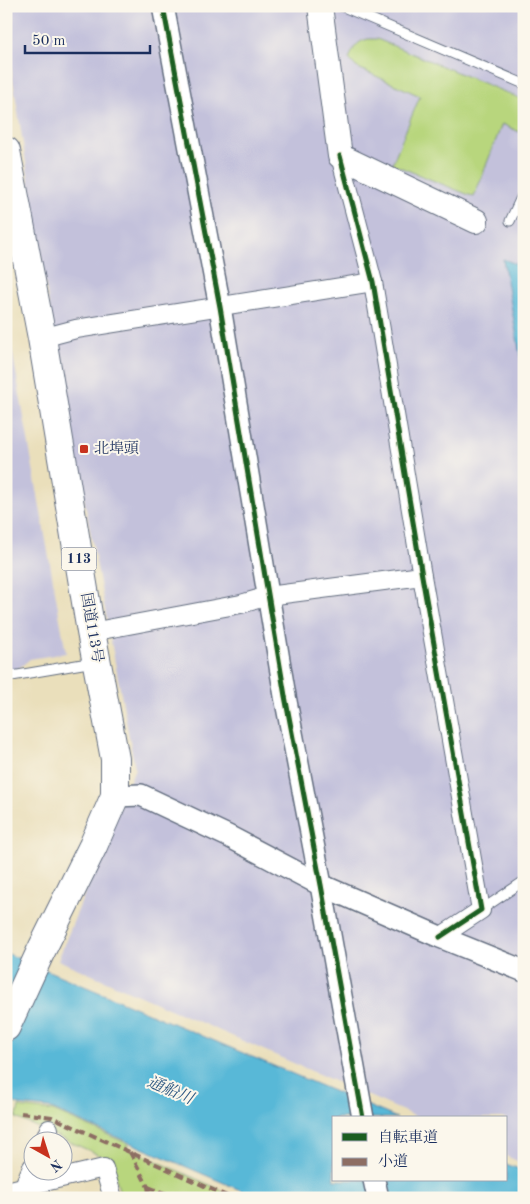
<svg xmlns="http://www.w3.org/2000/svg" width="530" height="1204" font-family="'Old Standard TT','Noto Serif JP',serif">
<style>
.industrial{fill:#c3c1db}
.green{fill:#b8d67d;stroke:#6a826e}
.water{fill:#59b8d7;stroke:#3a749a}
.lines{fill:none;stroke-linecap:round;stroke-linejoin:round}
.service-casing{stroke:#636d7f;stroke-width:11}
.minor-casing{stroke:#636d7f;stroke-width:20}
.tertiary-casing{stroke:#636d7f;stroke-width:24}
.secondary-casing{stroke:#636d7f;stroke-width:26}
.trunk-casing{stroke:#636d7f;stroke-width:30}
.service{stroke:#fff;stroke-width:9}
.minor{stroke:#fff;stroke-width:18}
.tertiary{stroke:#fff;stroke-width:21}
.secondary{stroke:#fff;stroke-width:24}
.trunk{stroke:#fff;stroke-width:28}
.quiet{stroke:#8d6e63;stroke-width:4;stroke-dasharray:8 4;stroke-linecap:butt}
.cycleway-casing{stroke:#fbf7ec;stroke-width:8}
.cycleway{stroke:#1b5e20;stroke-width:5}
.poi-dot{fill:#c8321e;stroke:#fbf7ec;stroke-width:2}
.labels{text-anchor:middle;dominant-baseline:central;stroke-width:4;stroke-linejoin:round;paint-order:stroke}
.shield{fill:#fbf7ec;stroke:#5e6b89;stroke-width:1}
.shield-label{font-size:14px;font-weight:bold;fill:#1b2f5e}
.poi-label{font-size:15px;fill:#1b2f5e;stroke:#fbf7ec;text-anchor:start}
.street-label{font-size:15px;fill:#1b2f5e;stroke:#fbf7ec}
.water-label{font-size:16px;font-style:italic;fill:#2e5882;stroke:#fbf7ec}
</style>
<rect width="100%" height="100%" fill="#fbf7ec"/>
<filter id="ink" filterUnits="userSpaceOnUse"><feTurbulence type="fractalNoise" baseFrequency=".02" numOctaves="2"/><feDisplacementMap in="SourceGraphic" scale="10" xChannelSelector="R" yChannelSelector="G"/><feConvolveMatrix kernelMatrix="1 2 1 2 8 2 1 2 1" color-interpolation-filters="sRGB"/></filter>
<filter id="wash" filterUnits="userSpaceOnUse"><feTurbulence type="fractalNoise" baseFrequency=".0096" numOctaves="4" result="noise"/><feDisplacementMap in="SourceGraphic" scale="20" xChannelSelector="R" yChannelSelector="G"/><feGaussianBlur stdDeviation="1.12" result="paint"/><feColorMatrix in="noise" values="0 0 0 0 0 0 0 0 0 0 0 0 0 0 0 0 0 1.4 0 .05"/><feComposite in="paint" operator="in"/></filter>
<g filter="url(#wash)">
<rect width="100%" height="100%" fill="#eadfbb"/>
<g class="industrial">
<polygon points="6,6 524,6 524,267 503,259 524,377 524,1164 506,1156 506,1118 419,1118 58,960 135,768 56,350 6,37"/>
<polygon points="6,316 66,653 30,659 15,671 6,672"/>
</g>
<g class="green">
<path d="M368 39H377L524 100V134L502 124 474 197 392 164 420 96 356 67 349 59C354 47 356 42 368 39Z"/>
<polygon points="19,1107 53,1111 129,1144 127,1148 239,1198 121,1198 113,1167 106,1158 16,1118"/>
</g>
<g class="water">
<polygon points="503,259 524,267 524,377"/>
<polygon points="6,953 397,1118 334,1118 334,1180 506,1180 506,1164 524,1171 524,1198 259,1198 49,1108 19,1105 6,1099"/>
</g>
</g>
<g filter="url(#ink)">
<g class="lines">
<defs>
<g id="service">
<polyline points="341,6 524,84"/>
<polyline points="510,221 524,191"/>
<polyline points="6,677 94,662"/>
<polyline points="481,910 524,881"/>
</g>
<g id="minor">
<polyline points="340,156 373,282 422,576 481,910 440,937"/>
<polyline points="42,338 76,329 373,282"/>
<polyline points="91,632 241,604 268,596 422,576"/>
<polyline points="44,1142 49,1129"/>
<polyline points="23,1188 32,1167"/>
<polyline points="6,1191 104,1168 113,1198"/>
</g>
<g id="tertiary">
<polyline points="163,6 220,307 285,696 321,885 363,1118"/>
<polyline points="115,796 141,795 228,836 321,885 440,937 524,971"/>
<polyline points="374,1180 378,1198"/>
</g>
<polyline id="secondary" points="320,6 340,156 476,221"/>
<polyline id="trunk" points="6,151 42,338 91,632 115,759 115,796 93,846 40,953 6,1027"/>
</defs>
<use href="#service" class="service-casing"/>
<use href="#minor" class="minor-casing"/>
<use href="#tertiary" class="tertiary-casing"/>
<use href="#secondary" class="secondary-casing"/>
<use href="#trunk" class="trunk-casing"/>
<use href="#service" class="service"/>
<use href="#minor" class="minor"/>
<use href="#tertiary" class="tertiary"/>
<use href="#secondary" class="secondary"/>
<use href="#trunk" class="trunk"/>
<g class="quiet">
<polyline points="21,1113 52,1117 231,1198"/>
<polyline points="130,1152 148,1187 150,1198"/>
<polyline points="148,1187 178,1198"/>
</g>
<defs>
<g id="cycleway">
<polyline points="163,6 220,307 285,696 321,885 363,1118"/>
<polyline points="340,156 373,282 422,576 481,910 440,937"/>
</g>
</defs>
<use href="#cycleway" class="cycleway-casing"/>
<use href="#cycleway" class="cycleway"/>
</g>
</g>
<rect class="poi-dot" x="79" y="444" width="10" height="10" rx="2.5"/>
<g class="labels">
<rect class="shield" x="61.5" y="547.5" width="35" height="23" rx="4"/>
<g class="shield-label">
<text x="79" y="559">113</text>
</g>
<g class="poi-label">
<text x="94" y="449">北埠頭</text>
</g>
<g class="street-label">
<text transform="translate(91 628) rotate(80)">国道113号</text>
</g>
<g class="water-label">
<text transform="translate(170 1091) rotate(23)">通船川</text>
</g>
</g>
<rect width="530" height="1204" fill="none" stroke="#fbf7ec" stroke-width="25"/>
<rect x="332" y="1116" width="175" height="65" fill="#fbf7ec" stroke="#a1a7b3"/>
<rect x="342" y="1133" width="25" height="8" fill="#1b5e20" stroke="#a1a7b3"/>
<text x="378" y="1142" font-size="15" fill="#1b2f5e">自転車道</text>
<rect x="342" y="1158" width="25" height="8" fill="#8d6e63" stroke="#a1a7b3"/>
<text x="378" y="1166" font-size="15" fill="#1b2f5e">小道</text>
<g transform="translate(48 1156) rotate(141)"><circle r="24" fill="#fbf7ec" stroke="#a1a7b3"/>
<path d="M0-4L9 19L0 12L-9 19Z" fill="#c8321e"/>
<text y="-8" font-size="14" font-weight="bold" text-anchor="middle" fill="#1b2f5e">N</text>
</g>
<path d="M25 45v8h125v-8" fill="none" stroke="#1b2f5e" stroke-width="2.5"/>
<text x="32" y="45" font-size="15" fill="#1b2f5e" stroke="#fbf7ec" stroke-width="4" paint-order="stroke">50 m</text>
</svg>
